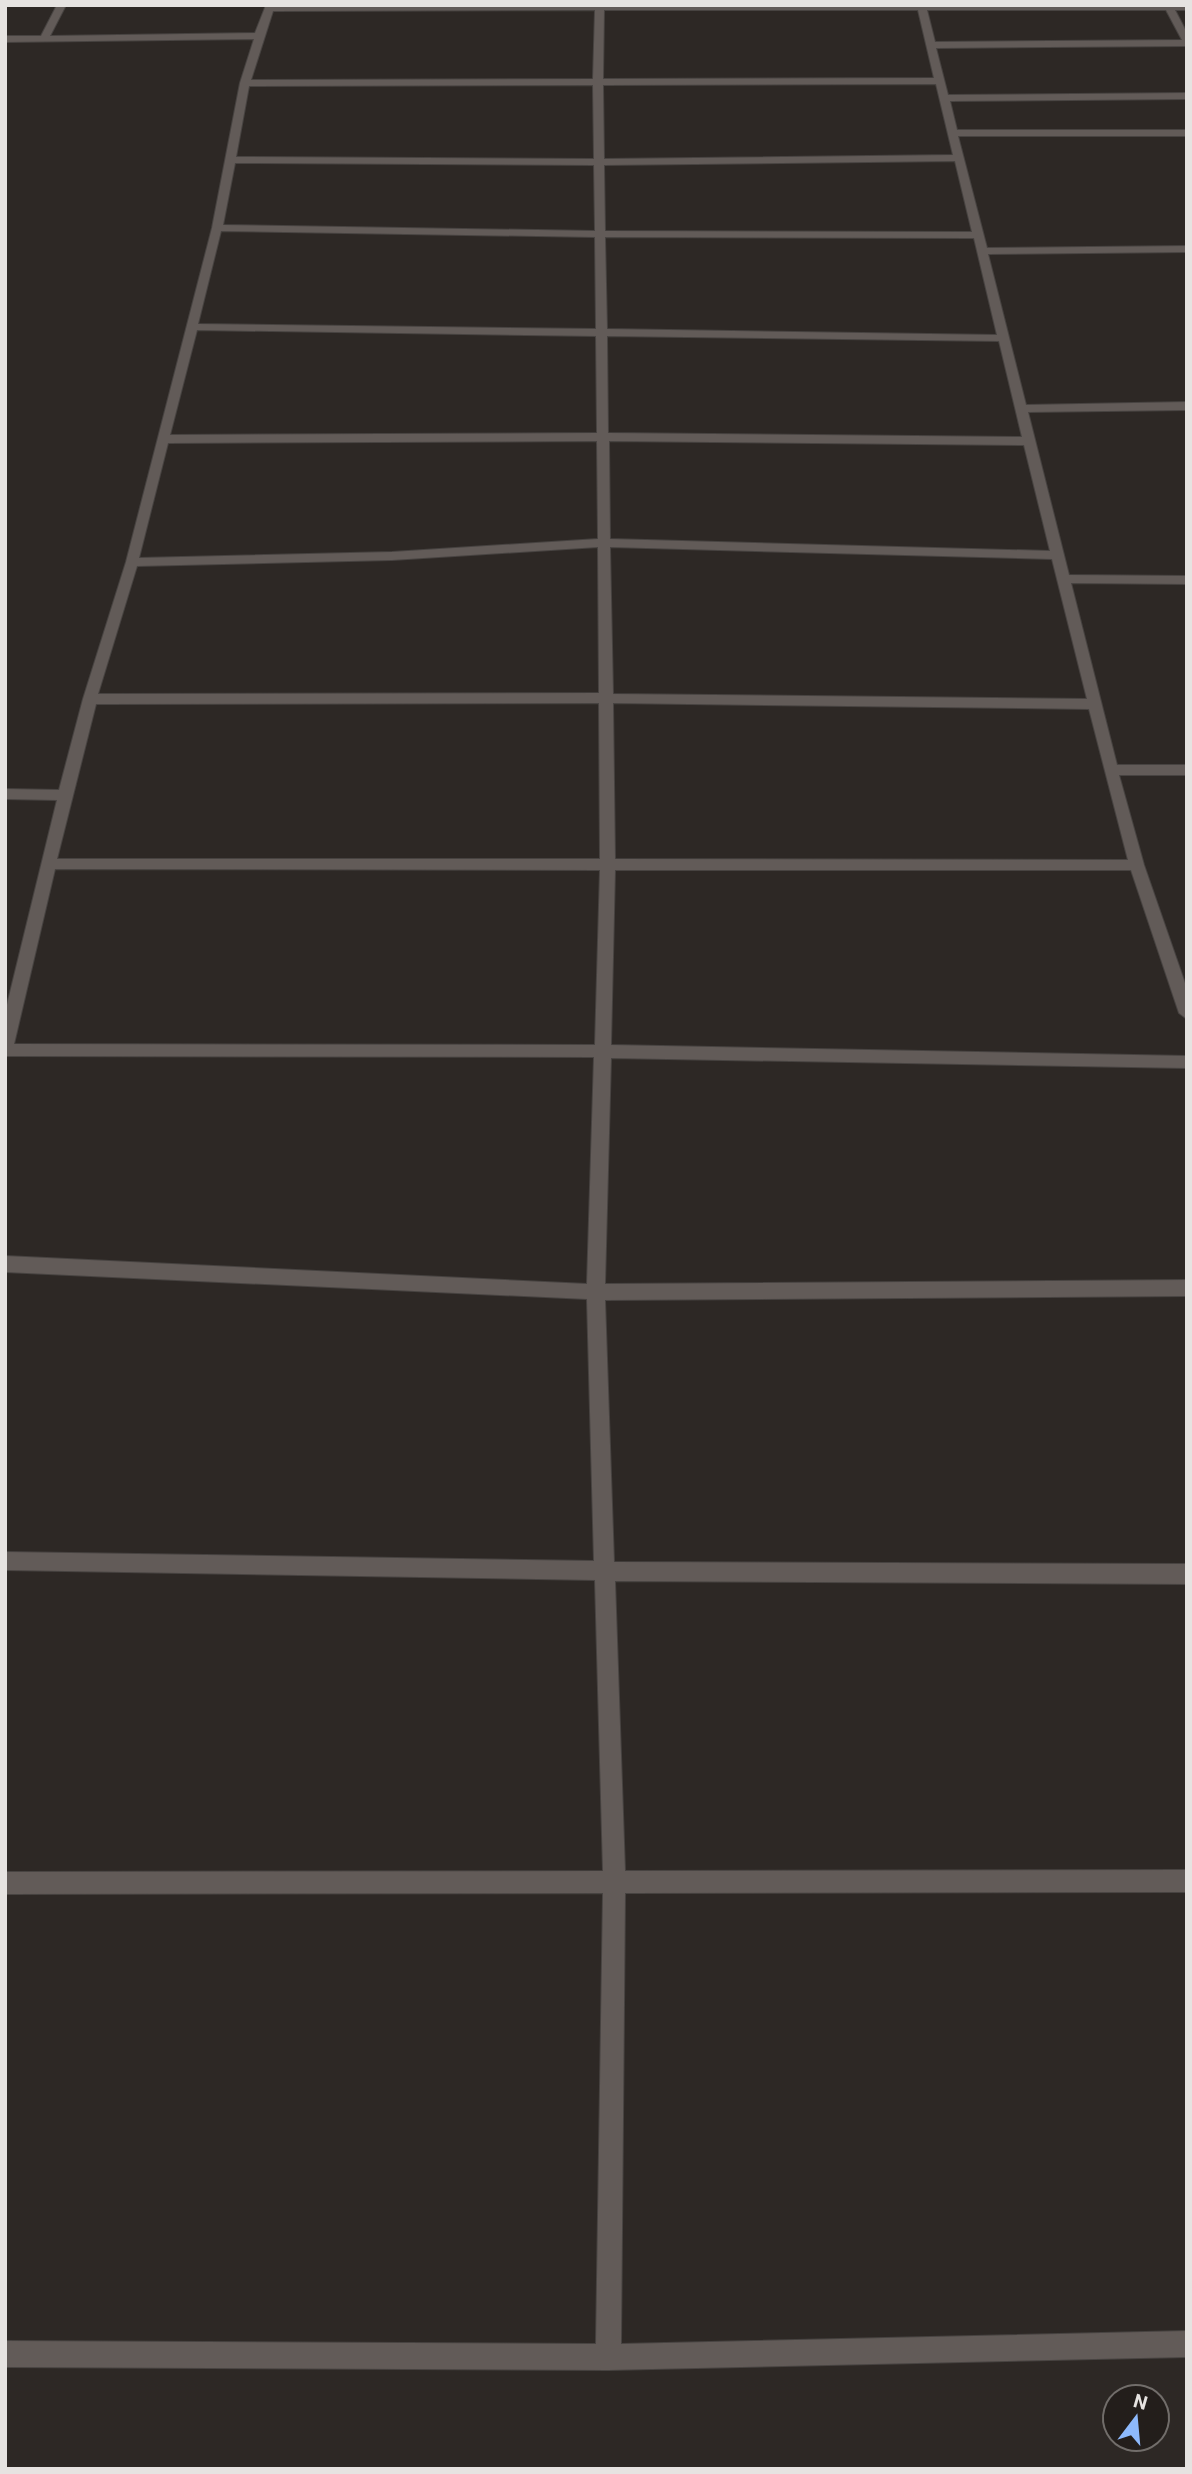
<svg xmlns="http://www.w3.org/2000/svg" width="1192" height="2474" font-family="Roboto,sans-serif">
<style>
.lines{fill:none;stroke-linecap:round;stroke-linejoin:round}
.minor-casing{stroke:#474341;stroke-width:2}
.minor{fill:#625b58;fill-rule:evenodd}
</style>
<rect width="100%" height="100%" fill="#2d2825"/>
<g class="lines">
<defs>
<path id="minor" d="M57 5H66L50 36 255 33 266 5H1187V10H1175L1187 33V46L936 48 948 95 1187 93V99L950 101 957 130H1187V136H958L987 248 1187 246V252L988 254 1026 405 1187 402V410L1028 412 1069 575 1187 576V584L1071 583 1117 765H1187V775H1119L1144 865 1187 989V1019L1179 1013 1131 870H615L611 1045 1187 1056V1068L611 1058 605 1284 1187 1280V1296L605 1300 614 1562 1187 1564V1584L615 1581 625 1871 1187 1870V1892L625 1893 621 2344 1187 2331V2357L608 2370 5 2367V2341L596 2344 603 1893 5 1894V1872L603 1871 595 1580 5 1570V1552L594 1561 587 1299 5 1272V1256L587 1284 594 1057 5 1056V1013L57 800 5 799V789L59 790 83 699 126 562 212 228 240 83 254 39 5 42V36H41ZM595 10 593 79 251 80 273 11ZM604 10H918L934 78 603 79ZM927 10H1166L1182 40 935 42ZM936 84 953 155 604 159 603 85ZM593 85 594 159 236 157 249 86ZM955 161 972 232 605 231 604 165ZM235 163 594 165 595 231 223 225ZM221 231 595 237 596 329 198 324ZM605 237 974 238 997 335 607 329ZM197 330 596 336 597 433 170 435ZM607 336 999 341 1022 437 608 433ZM597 441 598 539 392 552 139 558 168 443ZM609 441 1024 445 1050 551 610 539ZM598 547 599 693 98 694 137 566 392 560ZM610 547 1052 559 1087 699 613 694ZM599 703 600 859H57L96 704ZM613 703 1089 709 1128 860 615 859ZM55 869 600 870 595 1045 14 1044Z"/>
</defs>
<use href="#minor" class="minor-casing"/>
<use href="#minor" class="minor"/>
</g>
<rect width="1192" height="2474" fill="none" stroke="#e6e3e1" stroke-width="14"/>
<g transform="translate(1136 2418) rotate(16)"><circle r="33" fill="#231e1b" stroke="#716d6a" stroke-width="2"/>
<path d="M0-5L12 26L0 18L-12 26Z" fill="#8db9fc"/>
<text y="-10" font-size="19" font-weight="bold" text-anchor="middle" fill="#e6e3e1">N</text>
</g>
</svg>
